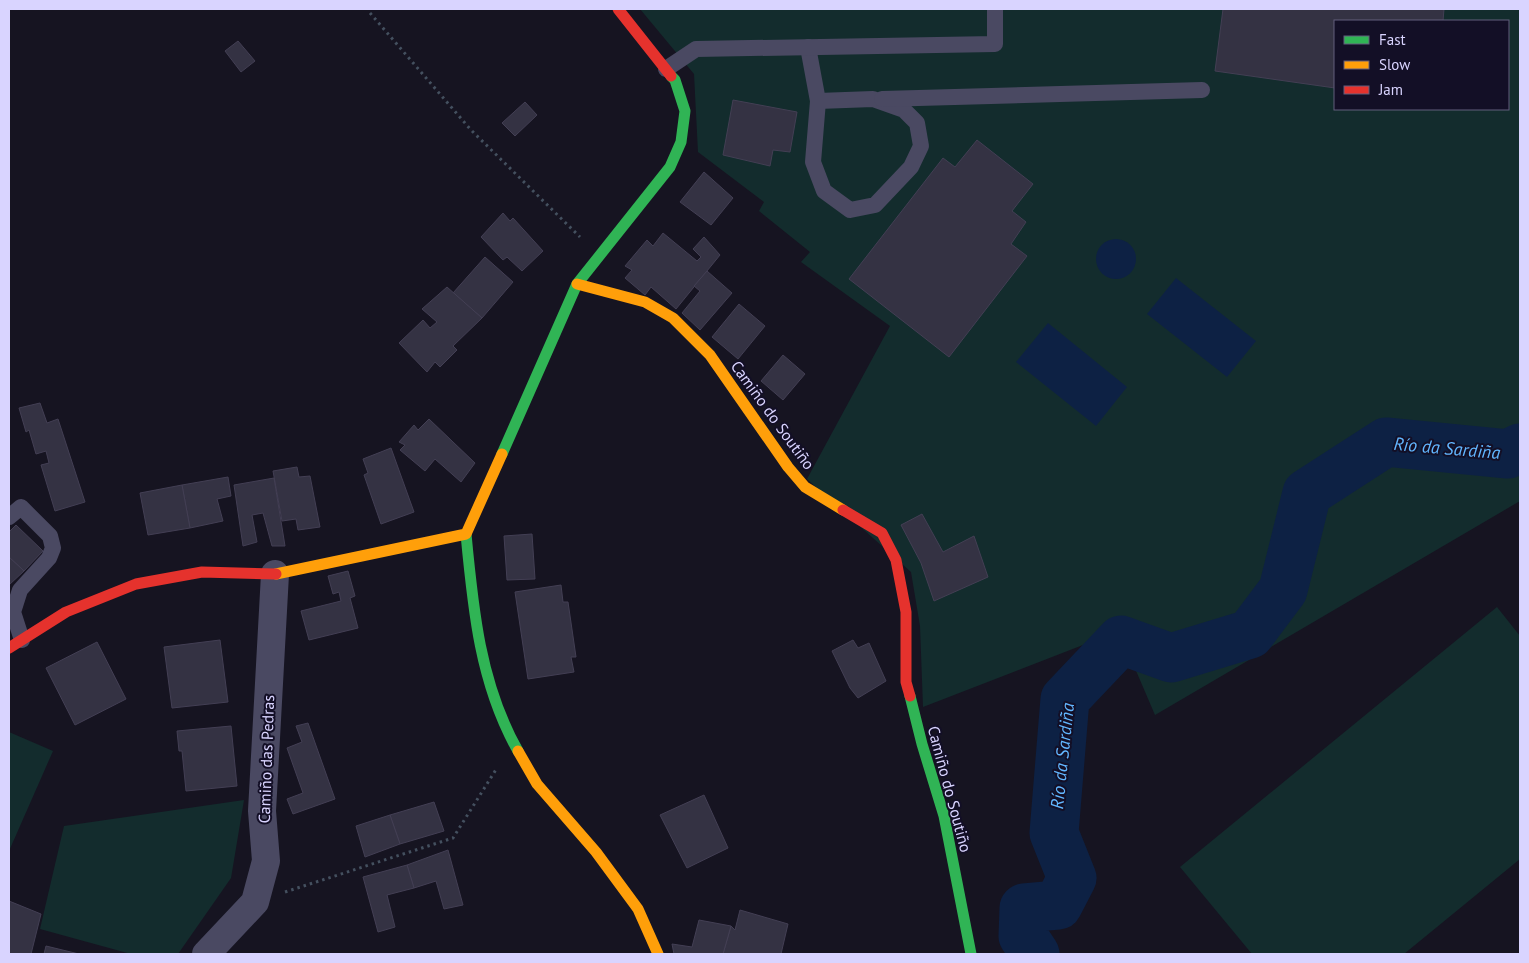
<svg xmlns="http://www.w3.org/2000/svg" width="1529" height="963" font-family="'PT Sans',sans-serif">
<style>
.green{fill:#132c2d;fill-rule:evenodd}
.water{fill:#0d2144}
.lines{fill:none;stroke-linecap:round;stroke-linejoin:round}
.river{stroke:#0d2144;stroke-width:49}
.building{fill:#343243;stroke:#433f54}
.path{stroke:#44505f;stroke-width:3;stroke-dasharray:2.5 4;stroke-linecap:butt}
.lane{stroke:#4a4962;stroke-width:16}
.street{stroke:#4a4962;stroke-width:28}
.fast{stroke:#30b455;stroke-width:11}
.slow{stroke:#ff9f0a;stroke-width:11}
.jam{stroke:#e5322d;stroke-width:11}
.labels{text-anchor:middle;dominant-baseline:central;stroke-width:4;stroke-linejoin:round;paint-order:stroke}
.street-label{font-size:16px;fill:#d9d4ff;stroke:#130f26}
.water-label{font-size:18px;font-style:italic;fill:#62b6ff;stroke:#130f26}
</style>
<rect width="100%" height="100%" fill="#161421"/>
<g class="green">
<path d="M640 9H1520V501L1155 715 1119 631 923 707 920 626 911 572 807 479 890 326 801 262 810 252 759 211 764 202 698 152 694 74ZM1335 21H1508V109H1335Z"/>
<polygon points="1497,607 1520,636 1520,859 1404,954 1252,954 1180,867"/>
<polygon points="9,732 53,751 9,851"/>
<polygon points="244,800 231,878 178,954 131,954 40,929 64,826"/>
</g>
<g class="water">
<circle cx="1116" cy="259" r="20"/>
<polygon points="1176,278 1256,341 1227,377 1147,314"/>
<polygon points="1048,323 1127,387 1096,426 1016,362"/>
</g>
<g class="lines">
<polyline class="river" points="1035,954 1023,936 1024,908 1058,905 1072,878 1054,833 1065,699 1121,640 1171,658 1250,634 1283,590 1307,493 1386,442 1508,454 1520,448"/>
</g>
<g class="building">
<polygon points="1223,9 1444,9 1443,21 1335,21 1335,88 1215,71"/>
<polygon points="238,41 255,61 241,72 225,51"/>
<polygon points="733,100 797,112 790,152 773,150 770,166 723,155"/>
<polygon points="525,102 537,115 515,136 502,123"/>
<polygon points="977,140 1033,184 1012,211 1026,222 1011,244 1027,256 949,357 849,279 943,158 955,167"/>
<polygon points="704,172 733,198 711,225 680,202"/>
<polygon points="503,213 510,221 513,218 543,251 522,271 507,257 503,260 481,237"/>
<polygon points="663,233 697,261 701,257 693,249 704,237 720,255 676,309 651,287 645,295 625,278 632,270 625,266 647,240 653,246"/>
<polygon points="485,257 513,282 482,318 453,293"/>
<polygon points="707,271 732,293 700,330 682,313 700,291 694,286"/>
<polygon points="447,287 482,318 453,346 457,350 440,367 435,362 427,372 399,343 423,320 430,328 437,322 422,309"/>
<polygon points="739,304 765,326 738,359 712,337"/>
<polygon points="783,355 805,374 783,400 761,381"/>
<polygon points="40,403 47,423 58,419 85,502 55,511 41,465 49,463 46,451 36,454 29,430 26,432 19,408"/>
<polygon points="429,419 475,463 461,482 435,459 425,471 400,450 405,445 399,442 414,425 418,430"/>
<polygon points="391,448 414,512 381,524 364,475 368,473 363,459"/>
<polygon points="297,467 299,477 310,476 320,527 298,530 296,519 282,521 273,471"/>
<polygon points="228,477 231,496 217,499 223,521 190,528 182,485"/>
<polygon points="274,478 285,546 272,546 263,513 252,515 257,542 243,546 234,485"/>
<polygon points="182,485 190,528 148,535 140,493"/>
<polygon points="922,514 943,552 974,536 988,577 934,601 921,563 901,525"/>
<polygon points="16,525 43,551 24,571 9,557 9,532"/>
<polygon points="532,534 535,579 507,580 504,536"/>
<polygon points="9,557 24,571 9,585"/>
<polygon points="348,571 355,596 350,598 358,628 309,640 301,611 341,601 339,592 333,594 328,576"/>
<polygon points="561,585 563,602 568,602 576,657 571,657 574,672 528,679 515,592"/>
<polygon points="220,640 228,702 172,708 164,647"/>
<polygon points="853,640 858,648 869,643 886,681 858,698 850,688 832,651"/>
<polygon points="97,642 126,699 75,725 46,668"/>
<polygon points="308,723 335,799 293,814 287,799 303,793 287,748 302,742 296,726"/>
<polygon points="231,726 237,786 186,791 182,751 179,751 177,731"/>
<polygon points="704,795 728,848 687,868 660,815"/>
<polygon points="434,802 444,831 400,844 390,815"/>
<polygon points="390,815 400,844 365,857 356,826"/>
<polygon points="448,850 463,905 444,909 436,881 414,888 407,865"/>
<polygon points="407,865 414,888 387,895 395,927 378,932 363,877"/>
<polygon points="9,901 41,914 31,954 9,954"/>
<polygon points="740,910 788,924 781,954 723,954 731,926 735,930"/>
<polygon points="699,920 731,926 723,954 674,954 672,944 692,947"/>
<polygon points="46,946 79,954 44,954"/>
</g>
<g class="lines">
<g class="path">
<polyline points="370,13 471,130 580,237"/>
<polyline points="285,892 453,838 497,768"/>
</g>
<g class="lane">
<polyline points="808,47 818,101 813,162 824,191 850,210 875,205 911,167 921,146 917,123 904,110 873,99 818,101"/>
<polyline points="666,69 696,49 995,44 995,9"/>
<polyline points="882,99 1202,90"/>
<polyline points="9,517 21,507 50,536 53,548 49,558 20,590 13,612 22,640"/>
</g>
<polyline class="street" points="206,954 255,902 266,861 262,811 275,574"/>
<g class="fast">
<polyline points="502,454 577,284 670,167 681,142 685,111 675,80 671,76"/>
<path d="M466 534C473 609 480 684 518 751"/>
<polyline points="910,696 922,744 944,816 971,954"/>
</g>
<g class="slow">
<polyline points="577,284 645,302 673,318 710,355 788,467 805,487 843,510"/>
<polyline points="276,574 466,534 502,454"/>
<polyline points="518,751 537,784 596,852 638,909 658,954"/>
</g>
<g class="jam">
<polyline points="618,9 671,76"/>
<polyline points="843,510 882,533 896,560 906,612 906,682 910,696"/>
<polyline points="9,648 66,612 136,584 202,572 276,574"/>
</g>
</g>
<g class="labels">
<g class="street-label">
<text transform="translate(773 415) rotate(54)">Camiño do Soutiño</text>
<text transform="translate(266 759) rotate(-88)">Camiño das Pedras</text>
<text transform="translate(950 789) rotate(75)">Camiño do Soutiño</text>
</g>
<g class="water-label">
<text transform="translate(1447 448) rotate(5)">Río da Sardiña</text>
<text transform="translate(1062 756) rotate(-84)">Río da Sardiña</text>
</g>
</g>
<rect width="1529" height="963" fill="none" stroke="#d9d4ff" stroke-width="20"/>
<rect x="1334" y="20" width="175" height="90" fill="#130f26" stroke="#625e7d"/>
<rect x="1344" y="36" width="25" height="8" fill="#30b455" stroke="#625e7d"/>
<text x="1379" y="45" font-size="15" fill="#d9d4ff">Fast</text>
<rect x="1344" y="61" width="25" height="8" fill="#ff9f0a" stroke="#625e7d"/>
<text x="1379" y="70" font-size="15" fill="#d9d4ff">Slow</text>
<rect x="1344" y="86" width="25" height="8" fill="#e5322d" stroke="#625e7d"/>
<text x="1379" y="95" font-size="15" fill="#d9d4ff">Jam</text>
</svg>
